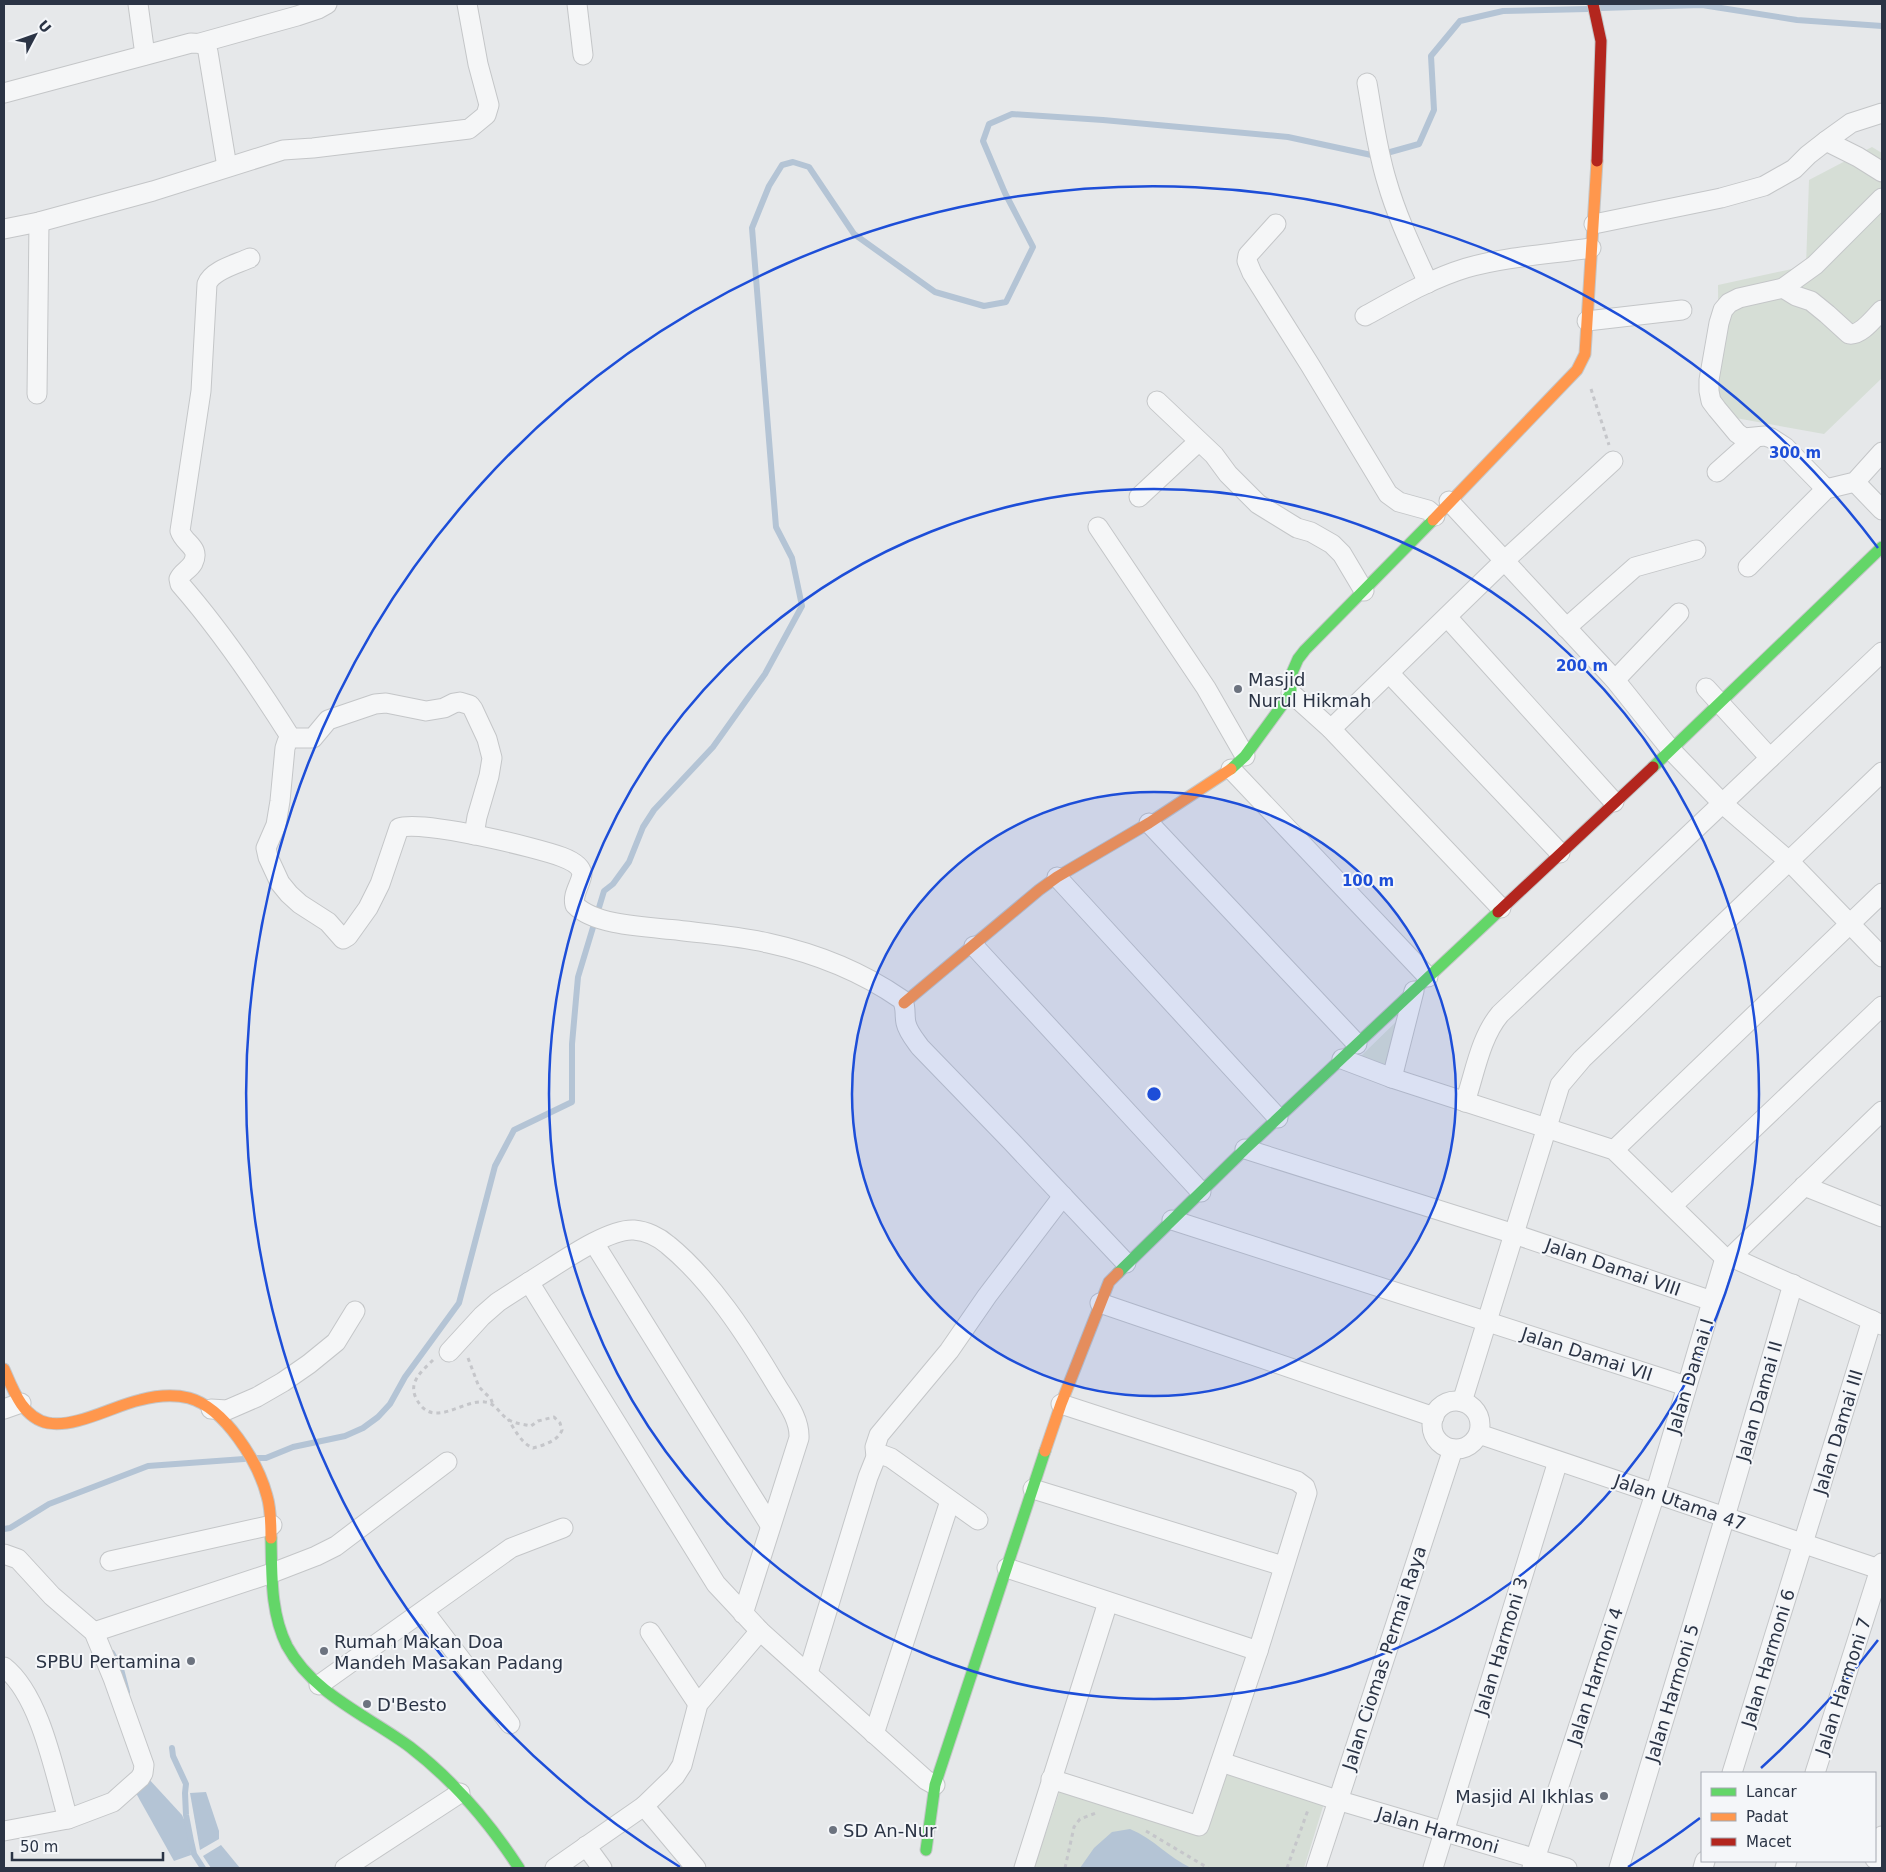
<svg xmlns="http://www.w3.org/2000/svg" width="1886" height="1872" font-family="'DejaVu Sans',sans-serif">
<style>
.green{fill:#d6ded6}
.water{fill:#b4c4d5}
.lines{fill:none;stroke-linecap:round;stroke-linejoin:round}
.stream{stroke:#b4c4d5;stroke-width:6}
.street-casing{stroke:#c4c6c8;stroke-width:21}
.fast-casing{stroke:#c4c6c8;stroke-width:13}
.slow-casing{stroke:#c4c6c8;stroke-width:13}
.jam-casing{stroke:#c4c6c8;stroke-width:13}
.path{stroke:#c5c6ca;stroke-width:3;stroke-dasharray:4 4;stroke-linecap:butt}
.street{stroke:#f5f6f7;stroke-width:19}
.fast{stroke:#63d668;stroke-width:11}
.slow{stroke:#ff974d;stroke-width:11}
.jam{stroke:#b3261e;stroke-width:11}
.ring{fill:none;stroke:#1d4ed8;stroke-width:2.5}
.poi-dot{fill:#6c737f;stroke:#f4f6f9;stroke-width:2}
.labels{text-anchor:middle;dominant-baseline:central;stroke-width:4;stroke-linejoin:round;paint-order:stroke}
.poi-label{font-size:18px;fill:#2b3445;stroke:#f4f6f9;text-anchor:start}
.street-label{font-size:18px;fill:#2b3445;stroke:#f4f6f9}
.centre{fill:#1d4ed8;stroke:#f4f6f9;stroke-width:2.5}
.ring-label{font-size:15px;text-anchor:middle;font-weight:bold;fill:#1d4ed8;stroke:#f4f6f9;stroke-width:4;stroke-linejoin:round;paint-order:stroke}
</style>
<rect width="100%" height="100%" fill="#e6e8ea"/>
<g class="green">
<polygon points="1872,147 1882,153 1882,378 1824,434 1719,415 1718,285 1806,266 1809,180"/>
<polygon points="1400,1018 1388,1066 1361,1056"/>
<polygon points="1223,1767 1325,1800 1304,1868 1034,1868 1060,1790 1202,1835"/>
</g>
<g class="water">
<polygon points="147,1777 182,1815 189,1830 191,1855 174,1861 132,1786"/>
<polygon points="206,1792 219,1831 219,1839 200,1850 190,1793"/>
<path d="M1130 1829C1154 1839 1168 1857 1191 1868H1080L1094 1848 1112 1832Z"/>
<polygon points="221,1845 240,1868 211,1868 203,1856"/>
</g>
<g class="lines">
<g class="stream">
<polyline points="1600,8 1702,5 1797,20 1882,26"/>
<polyline points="256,1458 266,1458 293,1447 345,1436 363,1428 378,1417 390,1404 405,1377 459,1303 495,1166 514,1130 572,1102 572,1044 578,977 604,891 613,884 629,862 643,827 654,810 713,747 765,674 802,606 792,558 776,527 752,228 769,186 782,165 793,162 809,167 854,234 935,292 984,306 1006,302 1033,247 1005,193 983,141 989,124 1012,114 1103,120 1288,137 1376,156 1419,144 1434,110 1431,56 1460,21 1503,11 1588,9"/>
<polyline points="4,1529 10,1528 49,1504 148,1466 244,1459"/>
<polyline points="112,1653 121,1669 127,1692"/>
<polyline points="172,1748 173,1756 186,1784 185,1793 186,1815 191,1841 194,1854 203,1868"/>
</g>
<defs>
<g id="street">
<polyline points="138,4 145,55"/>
<polyline points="577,4 583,55"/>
<polyline points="200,43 297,16 318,9 327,4"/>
<path d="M1367 83C1373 117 1377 150 1387 182 1397 217 1413 250 1428 283"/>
<path d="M4 93 191 43C199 43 206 43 208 52L227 167"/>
<polyline points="1882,113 1851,123 1826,141 1858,157 1882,172"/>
<polyline points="1276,224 1248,255 1247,261 1252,273 1310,365 1388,494 1399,502 1428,510 1435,516"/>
<polyline points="1594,224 1721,198 1764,186 1794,169 1808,155 1826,141"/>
<polyline points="4,229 39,222 153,191 283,150 313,148 469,129 486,115 489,105 478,64 467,4"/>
<path d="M250 258C237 264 212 270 207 284L201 391 180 531C184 544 201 547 193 563 189 570 182 572 179 579L180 584C222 632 257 684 291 738H313L328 720 375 704 386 703 426 711 444 708 454 703 460 702 470 705 473 709 487 739 492 758 489 776 477 817 474 835"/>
<path d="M1783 288 1796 296 1811 301 1827 314 1849 334C1861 336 1874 318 1882 310"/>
<path d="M1365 316C1398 298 1430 279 1466 268 1504 257 1551 254 1591 248"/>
<polyline points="1587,321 1682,310"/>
<polyline points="37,394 39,222"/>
<polyline points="1157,401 1214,455 1228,474 1258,504 1297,528 1311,532 1332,544 1342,554 1364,591"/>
<polyline points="1717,472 1755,438"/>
<polyline points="1855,482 1882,510"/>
<polyline points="1826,489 1785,447 1771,438 1765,436 1744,438 1737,433 1717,409 1711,401 1709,391 1709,380 1719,323 1723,310 1729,303 1739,298 1783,288 1815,265 1882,198"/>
<polyline points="1139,497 1198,442"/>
<polyline points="1449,501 1615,680 1671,750 1723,804 1790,862 1882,957"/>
<polyline points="1098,527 1206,688 1245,756"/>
<polyline points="1748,567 1826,489 1855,482 1882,452"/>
<polyline points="1447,617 1614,802"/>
<polyline points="1566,628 1635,567 1696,550"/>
<polyline points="1389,673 1560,853"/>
<polyline points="1615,680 1679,613"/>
<polyline points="1706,688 1770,758"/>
<polyline points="1291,693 1331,729 1501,908"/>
<polyline points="1331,729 1504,561 1613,461"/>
<path d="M291 738 287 742 285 748 280 801 276 825 266 848 268 857 280 883 289 894 300 904 328 922 343 939 348 936 368 908 380 884 399 828C420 819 538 848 562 857 570 860 581 865 582 874 581 884 572 894 575 905 595 926 649 927 677 930 707 934 738 936 768 943 814 953 862 972 901 999 907 1006 904 1014 906 1023 908 1032 915 1040 920 1047L1011 1141 1126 1263"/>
<polyline points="1231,769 1428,977"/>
<polyline points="1149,823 1357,1044"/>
<polyline points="1057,877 1278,1118"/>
<polyline points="974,946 1201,1192"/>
<polyline points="1342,1059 1392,1078 1614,1150 1725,1258 1731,1257 1882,1325"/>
<polyline points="1392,1078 1414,991"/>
<path d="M1465 1102C1475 1073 1480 1038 1500 1014L1882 652"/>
<polyline points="1245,1149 1508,1232 1712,1301"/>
<polyline points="1614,1150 1882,893"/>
<polyline points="1804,1186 1882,1217"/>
<polyline points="1672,1206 1882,1006"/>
<polyline points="1172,1220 1686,1386"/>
<polyline points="594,1243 770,1525"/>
<polyline points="1731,1257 1882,1111"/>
<polyline points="1100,1303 1434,1417"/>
<polyline points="449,1352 482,1316 498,1302 529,1282"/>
<circle cx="1456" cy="1425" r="24"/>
<polyline points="1462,1402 1560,1085 1582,1059 1882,772"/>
<polyline points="4,1409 21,1403"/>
<polyline points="211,1409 227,1410 257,1397 283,1382 309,1364 336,1342 355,1311"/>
<polyline points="1479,1434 1882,1570"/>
<polyline points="876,1457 883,1455 891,1458 978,1520"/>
<polyline points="1033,1489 1283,1566"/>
<polyline points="4,1554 18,1559 52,1596 94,1632 113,1678 144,1765 143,1773 140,1778 113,1802 68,1819 4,1831"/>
<polyline points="110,1561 272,1525"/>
<polyline points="1007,1568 1258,1651"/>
<polyline points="424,1611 510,1724"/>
<path d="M743 1614 799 1438C800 1418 785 1400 775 1383 747 1336 711 1280 668 1245 659 1237 646 1231 634 1230 606 1228 553 1268 529 1282L716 1584 760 1631 926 1780 935 1785"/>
<polyline points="94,1632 272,1573 316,1556 336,1546 447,1462"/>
<polyline points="650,1632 698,1704"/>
<path d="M4 1667C41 1696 55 1775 68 1819"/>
<polyline points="808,1673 868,1477 876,1457 875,1447 879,1435 949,1351 987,1296 1063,1196"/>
<polyline points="319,1685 511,1548 563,1528"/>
<polyline points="874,1734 950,1501"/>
<polyline points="1221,1762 1337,1800 1567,1868"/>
<polyline points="1732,1773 1872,1320"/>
<polyline points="1815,1773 1882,1563"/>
<polyline points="1051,1779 1199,1826 1258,1651 1307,1493 1305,1487 1297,1481 1061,1404"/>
<polyline points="644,1806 696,1868"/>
<polyline points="586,1846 602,1868"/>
<polyline points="1875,1859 1882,1836"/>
<polyline points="345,1868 460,1793"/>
<polyline points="555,1868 644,1806 675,1776 682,1765 698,1704 760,1631"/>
<polyline points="1024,1868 1108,1602"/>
<polyline points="1316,1868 1453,1449"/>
<polyline points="1433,1868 1558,1461"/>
<polyline points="1532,1868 1655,1494 1725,1258"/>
<polyline points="1619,1868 1725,1517 1793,1284"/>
<polyline points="1703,1868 1705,1861"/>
<polyline points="1785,1868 1787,1861"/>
</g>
<g id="fast">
<polyline points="1653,767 1882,547"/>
<polyline points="1231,769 1245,756 1291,693 1291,675 1298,659 1305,650 1433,520"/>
<polyline points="1118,1273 1245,1149 1498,912"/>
<path d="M271 1538C272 1574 270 1612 287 1646 313 1694 368 1716 410 1747 453 1780 489 1822 519 1868"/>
<polyline points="926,1850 935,1785 1045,1451"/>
</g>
<g id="slow">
<polyline points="1433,520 1577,370 1585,354 1597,161"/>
<polyline points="904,1003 1039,890 1057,877 1149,823 1231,769"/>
<path d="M4 1369C13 1390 23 1418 48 1423 76 1428 113 1406 140 1400 155 1396 173 1394 189 1398 225 1408 258 1462 267 1496 271 1509 271 1524 271 1538"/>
<polyline points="1045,1451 1061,1404 1109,1282 1118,1273"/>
</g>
<g id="jam">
<polyline points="1593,4 1601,41 1597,161"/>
<polyline points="1498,912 1653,767"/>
</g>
</defs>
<use href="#street" class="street-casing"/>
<use href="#fast" class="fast-casing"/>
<use href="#slow" class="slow-casing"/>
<use href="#jam" class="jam-casing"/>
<g class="path">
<polyline points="1591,389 1609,445"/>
<polyline points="468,1358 479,1387 491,1399 493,1405"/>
<path d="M433 1360C422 1371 408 1382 416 1398 432 1431 462 1399 485 1402 496 1403 500 1415 509 1420 516 1424 524 1424 531 1426L538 1421 554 1417 560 1423 562 1430C558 1441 544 1445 533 1448 521 1443 515 1430 508 1419"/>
<polyline points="1146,1831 1208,1868"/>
<polyline points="1065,1868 1074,1827 1080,1819 1096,1813"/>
<polyline points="1287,1868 1308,1810"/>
</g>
<use href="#street" class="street"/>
<use href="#fast" class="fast"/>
<use href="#slow" class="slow"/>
<use href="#jam" class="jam"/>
</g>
<circle cx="1154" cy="1094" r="302" fill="#1d4ed8" fill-opacity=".12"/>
<g class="ring">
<circle cx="1154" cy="1094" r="302"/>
<circle cx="1154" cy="1094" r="605"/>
<path d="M1878 1640A907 907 0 0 1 1761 1768M1700 1818A907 907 0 0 1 1628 1867M680 1867A907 907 0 1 1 1878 548"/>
</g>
<g class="poi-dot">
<circle cx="1238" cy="689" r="5"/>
<circle cx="324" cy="1651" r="5"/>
<circle cx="191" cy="1661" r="5"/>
<circle cx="367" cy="1704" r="5"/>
<circle cx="1604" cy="1796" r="5"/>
<circle cx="833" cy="1830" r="5"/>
</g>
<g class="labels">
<g class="poi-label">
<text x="1248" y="679">Masjid<tspan x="1248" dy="21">Nurul Hikmah</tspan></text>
<text x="334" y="1641">Rumah Makan Doa<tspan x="334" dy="21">Mandeh Masakan Padang</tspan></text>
<text x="181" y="1661" text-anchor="end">SPBU Pertamina</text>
<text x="377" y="1704">D'Besto</text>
<text x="1594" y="1796" text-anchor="end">Masjid Al Ikhlas</text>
<text x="843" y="1830">SD An-Nur</text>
</g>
<g class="street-label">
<text transform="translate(1613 1267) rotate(19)">Jalan Damai VIII</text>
<text transform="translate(1587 1354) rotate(18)">Jalan Damai VII</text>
<text transform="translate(1690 1376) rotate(-73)">Jalan Damai I</text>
<text transform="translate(1759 1401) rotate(-74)">Jalan Damai II</text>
<text transform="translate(1838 1432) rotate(-73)">Jalan Damai III</text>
<text transform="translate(1680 1502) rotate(19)">Jalan Utama 47</text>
<text transform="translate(1501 1646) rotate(-73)">Jalan Harmoni 3</text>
<text transform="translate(1384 1658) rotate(-72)">Jalan Ciomas Permai Raya</text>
<text transform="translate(1768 1658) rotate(-73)">Jalan Harmoni 6</text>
<text transform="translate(1595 1676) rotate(-72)">Jalan Harmoni 4</text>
<text transform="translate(1843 1686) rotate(-72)">Jalan Harmoni 7</text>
<text transform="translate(1672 1693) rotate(-73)">Jalan Harmoni 5</text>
<text transform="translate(1438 1830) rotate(16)">Jalan Harmoni</text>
</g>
</g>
<circle cx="1154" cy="1094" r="8" class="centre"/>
<g class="ring-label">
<text x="1795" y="458">300 m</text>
<text x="1582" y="671">200 m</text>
<text x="1368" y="886">100 m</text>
</g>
<rect width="1886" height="1872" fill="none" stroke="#2b3445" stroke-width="10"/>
<rect x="1701" y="1772" width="175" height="90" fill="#f4f6f9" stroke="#a4a8b1"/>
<rect x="1711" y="1788" width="25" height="8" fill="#63d668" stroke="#a4a8b1"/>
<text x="1746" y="1797" font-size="15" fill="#2b3445">Lancar</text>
<rect x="1711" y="1813" width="25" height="8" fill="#ff974d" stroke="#a4a8b1"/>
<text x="1746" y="1822" font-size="15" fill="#2b3445">Padat</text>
<rect x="1711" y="1838" width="25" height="8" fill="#b3261e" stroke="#a4a8b1"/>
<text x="1746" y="1847" font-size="15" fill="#2b3445">Macet</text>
<g transform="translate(35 35) rotate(49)" stroke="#f4f6f9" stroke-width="4" paint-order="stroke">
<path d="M0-4L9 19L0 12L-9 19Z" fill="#2b3445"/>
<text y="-8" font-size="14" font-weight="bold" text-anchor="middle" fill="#2b3445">U</text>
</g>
<path d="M12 1852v8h151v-8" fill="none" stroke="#2b3445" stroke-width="2.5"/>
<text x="20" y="1852" font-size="15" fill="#2b3445" stroke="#f4f6f9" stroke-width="4" paint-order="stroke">50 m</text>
</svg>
